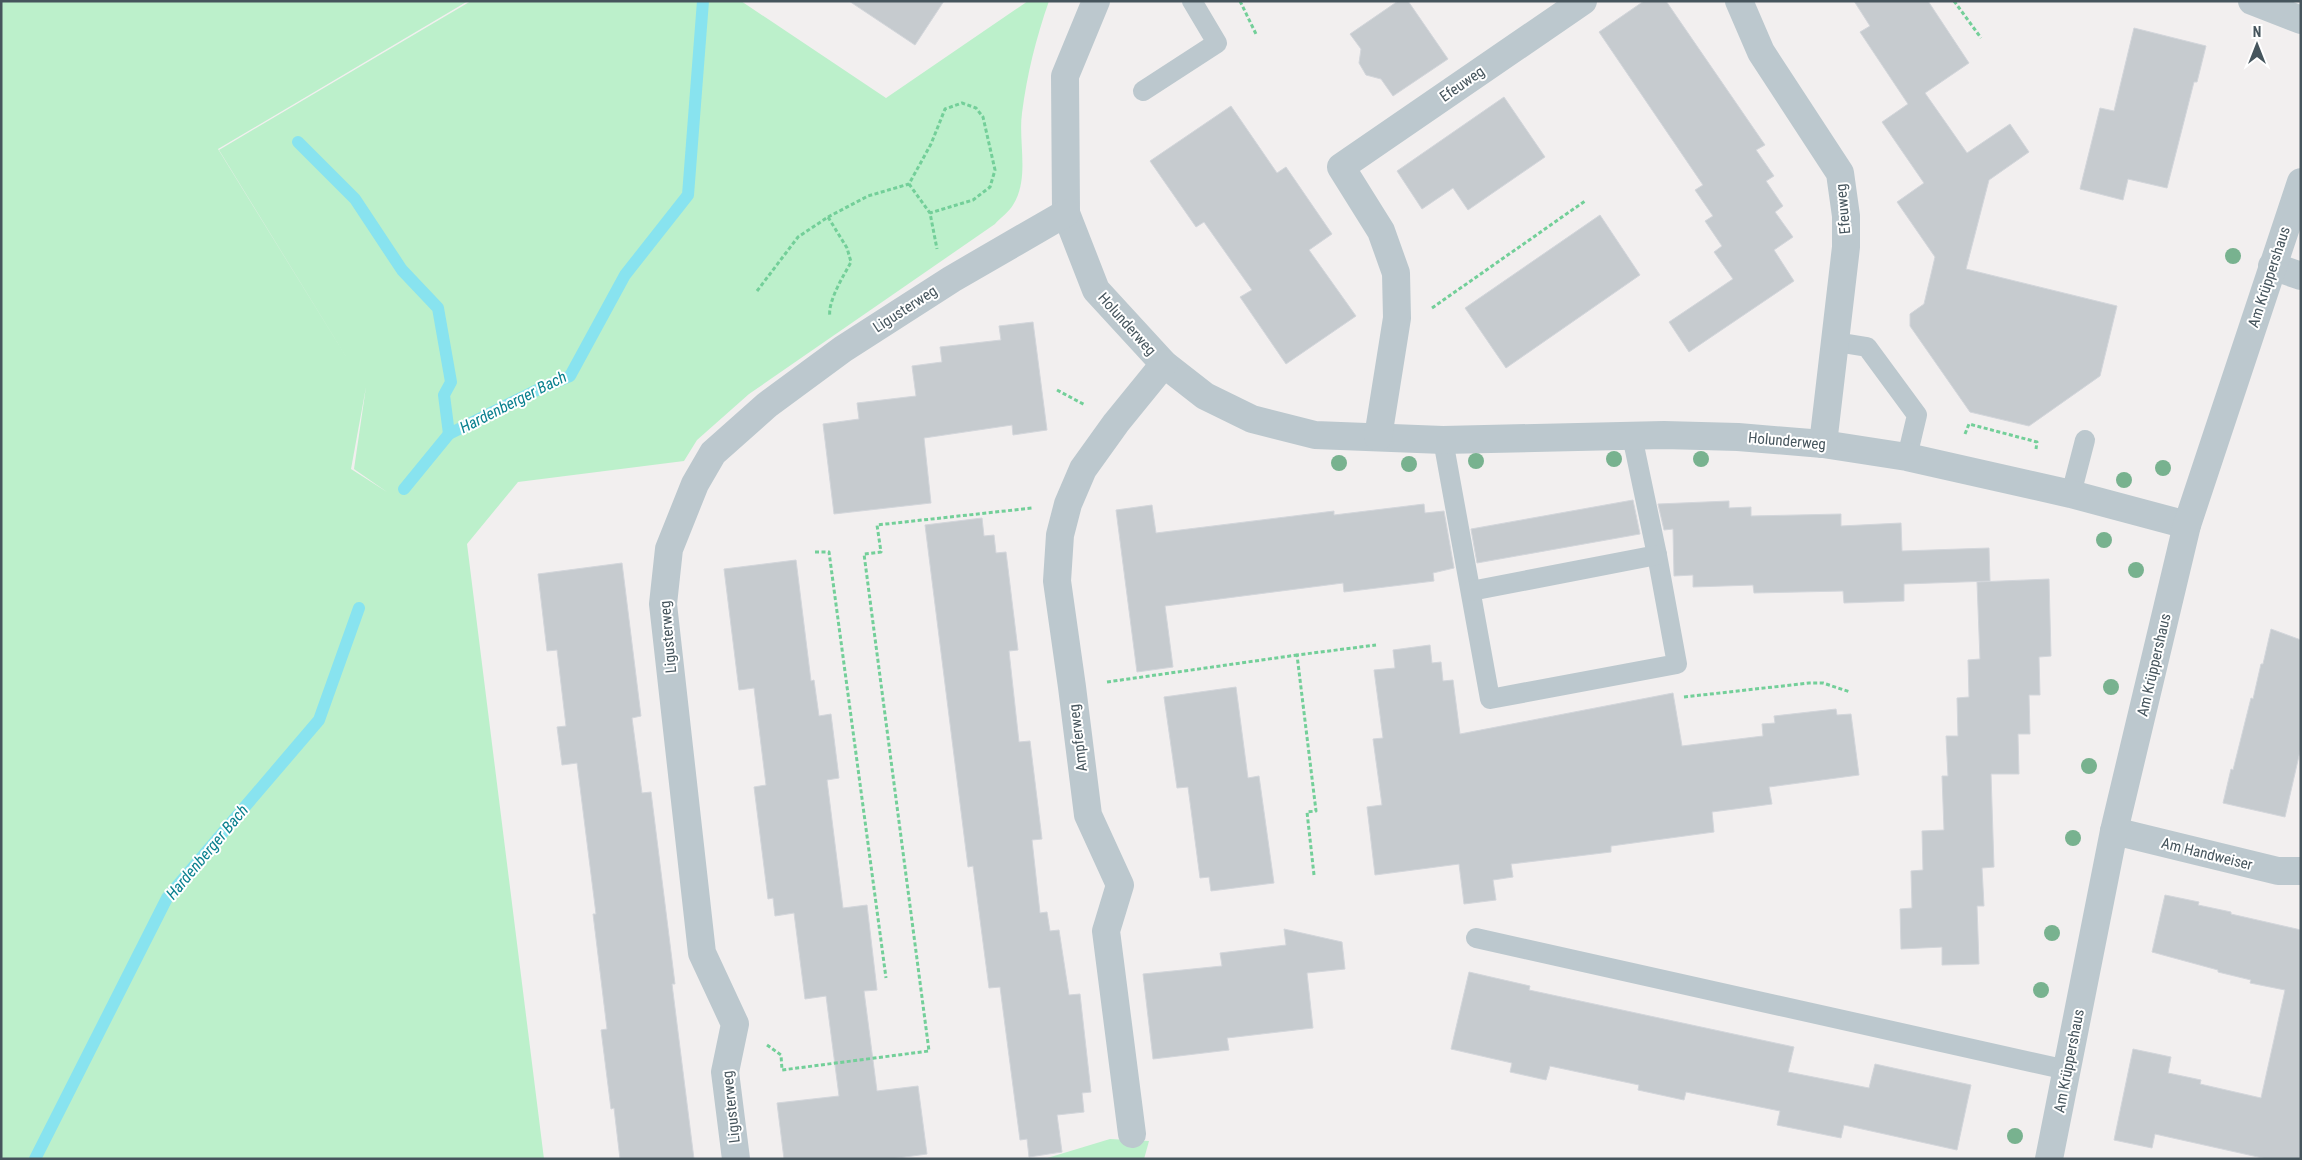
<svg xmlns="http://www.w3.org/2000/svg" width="2302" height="1160" font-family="'Roboto Condensed',sans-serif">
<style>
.green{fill:#bcf0cb;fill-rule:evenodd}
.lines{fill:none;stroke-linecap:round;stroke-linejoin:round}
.stream{stroke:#88e3ef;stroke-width:12}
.building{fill:#c6cbcf;stroke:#d3d6db}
.path{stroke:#73cf99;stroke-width:3;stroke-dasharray:4 2.5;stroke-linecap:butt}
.service{stroke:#bcc8ce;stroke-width:20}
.minor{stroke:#bcc8ce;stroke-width:28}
.tree{fill:#78b28f}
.labels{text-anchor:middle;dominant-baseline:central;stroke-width:4;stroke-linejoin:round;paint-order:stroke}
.street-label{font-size:15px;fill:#46555d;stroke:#fff}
.water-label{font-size:16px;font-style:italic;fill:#0a808f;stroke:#fff}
</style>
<rect width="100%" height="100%" fill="#f2efef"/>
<g class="green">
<path d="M1 1H468L218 149 353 368 219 150 471 1H741L886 98 1028 1H1049C1036 38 1027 74 1022 113 1018 142 1030 178 1013 205 1009 212 1000 218 995 224L749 394 697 440 684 461 518 482 467 544 544 1159H1ZM366 387 354 469 387 492 351 469Z"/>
<polygon points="1110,1139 1149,1141 1144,1159 1044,1159"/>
</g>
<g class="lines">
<g class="stream">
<polyline points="298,142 355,199 402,270 438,308 451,382 444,395 449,434"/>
<polyline points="404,489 449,434 537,390 570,376 625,275 688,195 703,1"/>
<polyline points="35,1159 167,898 319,720 359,608"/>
</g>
</g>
<g class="building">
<polygon points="849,1 944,1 915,45"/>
<polygon points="1398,1 1408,1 1448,59 1393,96 1381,79 1366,75 1359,63 1361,49 1350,34"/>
<polygon points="1644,1 1666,1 1765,145 1756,150 1774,176 1766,181 1783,206 1775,212 1793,237 1774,250 1794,281 1689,352 1669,322 1733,279 1714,252 1722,246 1705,221 1713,216 1695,190 1703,185 1599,32"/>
<polygon points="1854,1 1928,1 1969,63 1925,93 1967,153 2010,124 2029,152 1989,180 1966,269 2117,306 2100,376 2029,426 1970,412 1910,326 1910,314 1924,304 1935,257 1897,202 1924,183 1882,122 1908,104 1860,32 1870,26"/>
<polygon points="2134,28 2206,46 2197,82 2194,82 2167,188 2128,179 2123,200 2080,189 2100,108 2114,111"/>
<polygon points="1504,97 1545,157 1468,210 1453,188 1422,209 1397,171"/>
<polygon points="1231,106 1277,173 1286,167 1332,234 1309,250 1356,316 1286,364 1240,297 1252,290 1204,222 1196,227 1150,161"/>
<polygon points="1600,215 1640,275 1506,368 1465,308"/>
<polygon points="1033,322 1047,430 1013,435 1012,425 924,438 931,503 834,514 823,424 859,419 857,403 916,396 912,366 942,362 940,347 1001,340 999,326"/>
<polygon points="1633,500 1640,534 1477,563 1471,529"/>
<polygon points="1729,501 1729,508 1751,507 1751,516 1841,514 1841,526 1901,523 1902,551 1989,548 1990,581 1904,584 1904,601 1844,603 1843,591 1754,593 1753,585 1693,587 1693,575 1674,576 1673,529 1664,530 1658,504"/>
<polygon points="1424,504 1425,513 1444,511 1454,568 1433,573 1434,581 1344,592 1343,583 1165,606 1173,667 1137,672 1116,510 1152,505 1156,533 1334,511 1334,515"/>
<polygon points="982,518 984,536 994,535 996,553 1006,552 1018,650 1009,651 1019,742 1030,741 1042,839 1032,840 1040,913 1047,912 1050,931 1059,930 1069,995 1080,994 1091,1092 1082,1093 1084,1112 1057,1115 1062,1152 1029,1157 1027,1139 1020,1140 1000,987 989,988 973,866 968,867 925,525"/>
<polygon points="796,560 811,681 814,680 819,716 831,714 839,778 827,780 843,908 867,905 877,990 864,991 877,1091 918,1086 927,1154 890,1159 784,1159 777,1103 839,1096 826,996 805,999 794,913 775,916 773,898 768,899 754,787 766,785 754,688 739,690 724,569"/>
<polygon points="622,563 641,716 632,718 642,793 651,792 675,984 672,984 694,1159 620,1159 614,1108 611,1109 601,1030 607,1029 593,914 596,914 577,763 562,765 557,727 566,726 557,650 547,651 538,574"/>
<polygon points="2049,579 2051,656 2039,657 2040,695 2029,695 2030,734 2018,734 2019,774 1991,774 1994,867 1982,868 1984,906 1977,906 1979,964 1942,965 1942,947 1901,949 1900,909 1912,908 1911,871 1923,870 1922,831 1944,830 1942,776 1948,776 1946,736 1958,736 1957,698 1969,697 1968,660 1980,659 1977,582"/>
<polygon points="2271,629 2301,640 2301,747 2285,817 2223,803 2231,769 2233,770 2251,698 2253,699 2261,664 2263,664"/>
<polygon points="1430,645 1432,663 1441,662 1443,681 1453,680 1460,734 1673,693 1682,746 1763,736 1762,724 1775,723 1774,716 1836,709 1837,715 1851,714 1859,775 1769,787 1772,804 1712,812 1714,832 1611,846 1611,852 1511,864 1513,877 1493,880 1496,900 1464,904 1459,864 1375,875 1367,807 1382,805 1373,739 1383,738 1374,670 1395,668 1393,650"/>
<polygon points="1236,687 1248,778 1259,776 1274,883 1211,891 1209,877 1200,878 1188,787 1177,788 1164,697"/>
<polygon points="2165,895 2199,902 2198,905 2231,912 2231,914 2301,930 2301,1159 2267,1159 2155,1134 2152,1148 2114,1140 2133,1049 2171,1057 2168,1073 2201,1080 2200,1084 2261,1098 2285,990 2250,983 2251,980 2218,972 2218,970 2152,952"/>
<polygon points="1284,929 1342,942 1345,969 1307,973 1313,1028 1227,1038 1229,1050 1153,1059 1143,974 1222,966 1220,953 1286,945"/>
<polygon points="1469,972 1530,986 1529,990 1794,1047 1788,1072 1869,1088 1875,1064 1971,1085 1957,1150 1844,1125 1841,1138 1777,1125 1780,1111 1686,1092 1684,1100 1638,1090 1639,1085 1550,1066 1546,1080 1510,1072 1512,1063 1451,1049"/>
</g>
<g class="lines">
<g class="path">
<polyline points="1240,1 1256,34"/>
<polyline points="1954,1 1981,38"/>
<polyline points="909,184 930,213 937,249"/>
<polyline points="828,217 868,196 909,184 931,144 945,109 962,103 976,108 983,117 995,170 990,187 973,200 930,213"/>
<path d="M757 291 798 237 828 217 847 248 851 262C844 275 827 302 830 317"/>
<polyline points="1432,308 1585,201"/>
<polyline points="1057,390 1085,405"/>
<polyline points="1965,434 1969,424 2037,442 2036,449"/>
<polyline points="815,552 829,552 886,978"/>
<polyline points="1107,682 1297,655"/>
<polyline points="1684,697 1809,683 1823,683 1850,692"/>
<polyline points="1314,875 1307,812 1316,811 1297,655 1376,645"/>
<polyline points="767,1045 781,1055 782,1070 929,1051 864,554 881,552 877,525 1032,508"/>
</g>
<g class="service">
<polyline points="1143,91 1217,43 1192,1"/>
<polyline points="1836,342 1867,347 1917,415 1907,457"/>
<polyline points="1443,440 1490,699 1677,664 1657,555 1632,436"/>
<polyline points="2071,494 2085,440"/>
<polyline points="1471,591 1657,555"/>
<polyline points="1476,938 2067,1070"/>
</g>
<g class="minor">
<polyline points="1096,1 1065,76 1066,213 1096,290 1164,364 1205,396 1252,419 1315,435 1443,440 1664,435 1738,437 1823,444 1907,457 2071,494 2187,525"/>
<polyline points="1739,1 1761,52 1840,173 1846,216 1846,247 1823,444"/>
<polyline points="2252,1 2301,20"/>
<polyline points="2272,266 2301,276"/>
<polyline points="1378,437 1397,318 1396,273 1381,231 1341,167 1583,1"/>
<polyline points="2114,831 2278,871 2301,871"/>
<polyline points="1132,1134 1106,931 1120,885 1088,815 1072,687 1057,581 1060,535 1068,504 1083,469 1116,423 1164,364"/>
<polyline points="736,1159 725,1072 735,1024 702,953 663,604 669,549 695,484 713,453 767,405 843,349 952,279 1066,213"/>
<polyline points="2049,1159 2114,831 2187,525 2301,182"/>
</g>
</g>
<g class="tree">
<circle cx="2233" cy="256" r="8"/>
<circle cx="1614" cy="459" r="8"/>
<circle cx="1701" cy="459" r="8"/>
<circle cx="1476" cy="461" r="8"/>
<circle cx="1339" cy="463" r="8"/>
<circle cx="1409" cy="464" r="8"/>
<circle cx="2163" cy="468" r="8"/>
<circle cx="2124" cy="480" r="8"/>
<circle cx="2104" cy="540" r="8"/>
<circle cx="2136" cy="570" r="8"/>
<circle cx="2111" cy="687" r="8"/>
<circle cx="2089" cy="766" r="8"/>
<circle cx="2073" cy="838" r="8"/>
<circle cx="2052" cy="933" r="8"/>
<circle cx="2041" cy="990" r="8"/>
<circle cx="2015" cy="1136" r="8"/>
</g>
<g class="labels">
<g class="street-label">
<text transform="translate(1462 84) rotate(-35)">Efeuweg</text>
<text transform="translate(1843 209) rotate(-95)">Efeuweg</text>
<text transform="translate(2269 277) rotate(-72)">Am Krüppershaus</text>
<text transform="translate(905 309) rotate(-33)">Ligusterweg</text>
<text transform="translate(1127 324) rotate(48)">Holunderweg</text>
<text transform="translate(1787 441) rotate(5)">Holunderweg</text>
<text transform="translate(668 637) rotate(-95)">Ligusterweg</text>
<text transform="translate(2154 665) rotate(-77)">Am Krüppershaus</text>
<text transform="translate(1078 738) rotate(-97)">Ampferweg</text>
<text transform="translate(2207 854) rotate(14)">Am Handweiser</text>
<text transform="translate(2069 1061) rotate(-79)">Am Krüppershaus</text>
<text transform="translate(731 1107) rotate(-96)">Ligusterweg</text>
</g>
<g class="water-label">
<text transform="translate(513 402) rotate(-27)">Hardenberger Bach</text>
<text transform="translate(207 852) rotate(-50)">Hardenberger Bach</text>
</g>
</g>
<rect width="2302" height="1160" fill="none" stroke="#46555d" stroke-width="5"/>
<g transform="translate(2257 45)" stroke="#ffffff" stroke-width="4" paint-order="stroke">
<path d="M0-4L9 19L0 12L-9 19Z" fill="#46555d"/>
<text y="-8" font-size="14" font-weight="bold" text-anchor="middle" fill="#46555d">N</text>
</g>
</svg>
